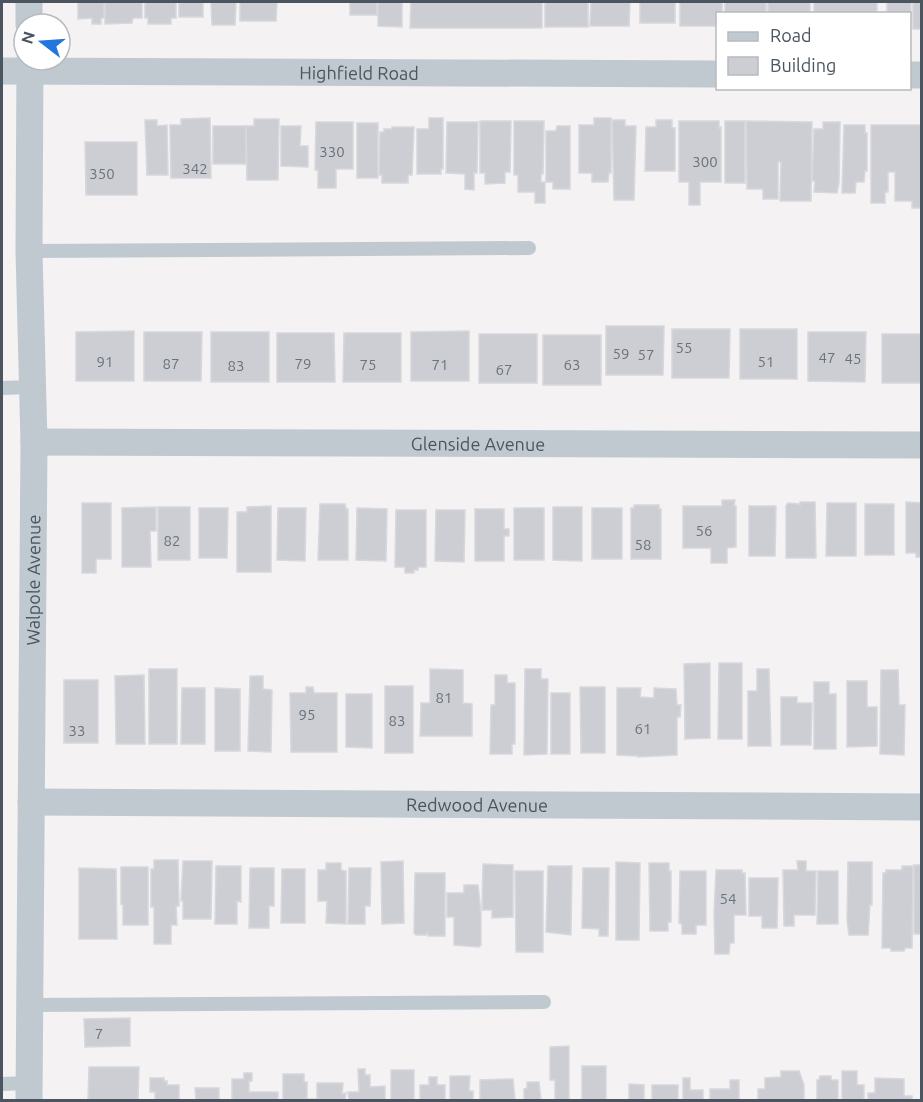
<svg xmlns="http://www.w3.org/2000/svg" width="923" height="1102" font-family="Ubuntu,sans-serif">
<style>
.building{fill:#ccced4;stroke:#d6d8dd;stroke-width:1.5}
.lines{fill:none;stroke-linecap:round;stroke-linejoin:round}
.service{stroke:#c0c9d0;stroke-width:14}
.minor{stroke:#c0c9d0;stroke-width:27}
.labels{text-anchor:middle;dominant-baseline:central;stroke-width:5;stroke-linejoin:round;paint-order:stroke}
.number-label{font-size:15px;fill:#6a737c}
.street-label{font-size:18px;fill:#4a555f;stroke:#fff}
</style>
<rect width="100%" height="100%" fill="#f4f2f2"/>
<g class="building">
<polygon points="78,2 104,2 104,18 101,18 101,24 92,24 92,18 78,19"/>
<polygon points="105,2 142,2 142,18 133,18 132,23 105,24"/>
<polygon points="145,2 176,2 176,18 171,18 171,24 148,24 148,18 145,18"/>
<rect x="179" y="2" width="24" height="15"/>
<polygon points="211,2 236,2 235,25 212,25"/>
<polygon points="240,2 277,2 276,21 240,21"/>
<rect x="350" y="2" width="27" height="13"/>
<polygon points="378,2 402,2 402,27 378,26"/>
<polygon points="411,2 542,2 542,28 410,28"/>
<rect x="545" y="2" width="43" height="25"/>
<polygon points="591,2 630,2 629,26 590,26"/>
<rect x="640" y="2" width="35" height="21"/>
<polygon points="680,2 722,2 722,14 718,14 718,26 680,26"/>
<rect x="725" y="2" width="41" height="12"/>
<rect x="768" y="2" width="42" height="12"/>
<rect x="814" y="2" width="63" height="12"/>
<polygon points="887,2 911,2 910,30 910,14 887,14"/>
<rect x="913" y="2" width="9" height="27"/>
<polygon points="210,118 211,178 171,178 170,125 181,125 181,119"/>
<polygon points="429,118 443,118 443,169 441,169 441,174 417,174 417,129 429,129"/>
<polygon points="594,118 611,118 611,173 609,173 608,182 592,182 592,173 579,173 579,125 594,125"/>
<polygon points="254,119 279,119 278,180 247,180 246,126 254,126"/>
<polygon points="145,120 157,120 157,126 167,125 168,175 147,175"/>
<polygon points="612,120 625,120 625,126 636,126 634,200 614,200"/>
<polygon points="656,120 672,120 672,128 675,128 675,171 645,171 646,127 656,127"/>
<polygon points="480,121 511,121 510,172 505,172 505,183 485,184 485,173 480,173"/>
<polygon points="514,121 544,121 543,174 541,174 541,182 545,182 545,203 535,203 535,192 518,192 518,175 514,175"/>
<polygon points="679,121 719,121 719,128 721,127 721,182 700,182 700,205 689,205 689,182 679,182"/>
<rect x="725" y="121" width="20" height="62"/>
<polygon points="746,121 812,122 811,201 780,201 781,162 778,162 778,199 763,199 763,189 747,189"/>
<polygon points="316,122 353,122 353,169 336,169 336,188 318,188 318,170 315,170"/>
<polygon points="447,122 478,122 477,173 474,173 474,190 465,189 465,174 446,173"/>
<polygon points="823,122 840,122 839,183 837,193 814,192 815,181 812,181 814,129 823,129"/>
<rect x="357" y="123" width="21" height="55"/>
<polygon points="844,125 865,125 865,133 867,133 867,171 865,171 864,182 856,182 855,193 842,193"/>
<polygon points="871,125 922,125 922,208 912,208 912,201 895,201 895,172 888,172 888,192 885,192 885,203 871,203"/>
<rect x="213" y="126" width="33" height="38"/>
<polygon points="281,126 301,126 300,146 308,146 308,167 281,166"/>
<polygon points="557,126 570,126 570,189 553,189 553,182 546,182 546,131 556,131"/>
<polygon points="392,127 414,127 412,175 408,175 408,183 382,183 382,175 379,175 380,132 384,132 384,129 392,129"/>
<polygon points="85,142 137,142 137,195 86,195"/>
<polygon points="606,326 664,326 663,375 606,375"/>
<polygon points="672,329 730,329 729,378 672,378"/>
<rect x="740" y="329" width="57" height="50"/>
<polygon points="134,331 134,381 76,381 76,332"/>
<polygon points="469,331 469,381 411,381 411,332"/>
<polygon points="144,332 202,332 201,381 144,381"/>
<rect x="211" y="332" width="58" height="50"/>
<polygon points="808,332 866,332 865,382 808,381"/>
<polygon points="277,333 334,333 335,382 277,382"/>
<polygon points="344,333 401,333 401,382 343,382"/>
<rect x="479" y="334" width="58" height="49"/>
<rect x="882" y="334" width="40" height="49"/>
<rect x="543" y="335" width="58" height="50"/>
<polygon points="722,500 735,500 734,506 736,506 736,547 727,548 727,563 711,563 711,548 683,548 683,506 722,506"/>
<polygon points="800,502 815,502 816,558 786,558 786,506 788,503 799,504 800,505"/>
<polygon points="906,502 922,503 922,557 916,557 916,553 906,553"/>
<polygon points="82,503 111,503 111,559 96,559 96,573 82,573"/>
<polygon points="827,503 856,503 856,556 826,556"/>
<polygon points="320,504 345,504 346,509 348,509 348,560 318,560"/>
<rect x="865" y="504" width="29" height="51"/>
<polygon points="634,505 659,505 659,509 661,509 661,559 631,559 631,508 634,508"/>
<polygon points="271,506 271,572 237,572 237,512 247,512 247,507"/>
<polygon points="749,506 776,506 775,556 749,556"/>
<polygon points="156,507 156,531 150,531 151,567 122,567 122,508"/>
<rect x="158" y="507" width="32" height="53"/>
<polygon points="553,507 582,507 582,561 553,560"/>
<polygon points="199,508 228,508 227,558 199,558"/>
<polygon points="278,508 306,508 305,561 277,560"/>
<polygon points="357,508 387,509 386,561 356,560"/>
<rect x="514" y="508" width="30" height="52"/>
<rect x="592" y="508" width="30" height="51"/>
<polygon points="475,509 504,509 504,529 509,529 509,536 504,536 504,561 475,561"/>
<polygon points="396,510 426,510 426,567 418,567 418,570 414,570 414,573 405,573 405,567 395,567"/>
<polygon points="436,510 465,510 464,562 435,561"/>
<polygon points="710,663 710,738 685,739 684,664"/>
<polygon points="719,663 742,663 742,739 718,739"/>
<rect x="149" y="669" width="28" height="75"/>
<polygon points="430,669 463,670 463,703 472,704 472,736 420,736 421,703 430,703"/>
<polygon points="525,669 541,669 541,679 548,679 547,754 524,755"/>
<polygon points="757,669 769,669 771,746 748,746 748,691 757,691"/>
<polygon points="881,670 898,670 899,705 905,705 904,755 880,754"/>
<polygon points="144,675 145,744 116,744 115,676"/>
<polygon points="495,675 507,675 507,683 515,683 515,744 512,744 512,754 490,754 491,705 495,705"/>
<polygon points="250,676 263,676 263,689 272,690 271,752 248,751"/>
<rect x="64" y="680" width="34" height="63"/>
<polygon points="847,681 867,681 867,707 877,707 877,746 847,747"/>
<polygon points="814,682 829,682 829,694 836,694 836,749 814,749"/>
<rect x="385" y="686" width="28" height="67"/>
<polygon points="306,687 313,687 314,693 337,693 337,752 291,752 290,693 306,693"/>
<polygon points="580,687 605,687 605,753 581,753"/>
<polygon points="182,688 205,688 205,744 181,744"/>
<polygon points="215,688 240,689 240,751 215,751"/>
<polygon points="617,688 641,688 640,697 654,698 654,688 676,689 677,705 681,705 680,717 677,717 677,755 638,757 638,756 617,755"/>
<rect x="551" y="693" width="19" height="61"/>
<polygon points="346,694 372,694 372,748 346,747"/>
<polygon points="781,697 797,697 797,703 812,703 811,745 781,745"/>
<polygon points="154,860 178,860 179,906 176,906 177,925 171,925 171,944 154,944 154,907 151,907 151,869 154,869"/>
<polygon points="183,861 212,861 211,919 183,919 183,901 181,901"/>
<polygon points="403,861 404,923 382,924 381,862"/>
<polygon points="797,861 806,861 806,871 816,871 815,915 794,915 794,926 784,926 783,870 798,870"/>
<polygon points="616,862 640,863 639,940 616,940"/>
<polygon points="848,862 872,862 872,905 870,905 868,935 849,935 847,920"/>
<polygon points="326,863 341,863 341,870 346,871 346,924 326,923 327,901 318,901 318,870 326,870"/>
<polygon points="649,863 669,863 669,871 671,871 671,922 668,922 668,931 650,931"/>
<polygon points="483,864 513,865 513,917 492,918 492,910 482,910"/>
<rect x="914" y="865" width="8" height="69"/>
<polygon points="216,866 241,866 241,902 237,901 237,924 215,924"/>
<polygon points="548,866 572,866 571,935 546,932"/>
<polygon points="902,866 913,866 912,948 905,948 904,951 891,951 891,948 882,948 883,873 886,873 886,870 902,870"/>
<polygon points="121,867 148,867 148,925 123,925 123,905 121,904"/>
<polygon points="79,868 116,869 117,939 79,939"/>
<polygon points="250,868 274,868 274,906 269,906 269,928 249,928"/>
<polygon points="349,868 371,868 370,906 365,906 365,924 348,924"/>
<polygon points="583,868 609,868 608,936 599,936 599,929 582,928"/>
<polygon points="282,869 305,869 305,923 281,923"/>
<polygon points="716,870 742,870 742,873 745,873 746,915 734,915 734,943 730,943 729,954 715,954 714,914"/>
<polygon points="515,871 543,871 543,952 516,952"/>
<polygon points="680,871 706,871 706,925 696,925 696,934 682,934 682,924 679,923"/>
<polygon points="818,871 838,871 838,924 817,924"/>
<polygon points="415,873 445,873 445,936 428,936 428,933 426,935 416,935 414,933"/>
<polygon points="749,878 778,878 777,928 762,928 762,916 749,916"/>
<polygon points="464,885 478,885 481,912 481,945 479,947 454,945 454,917 447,917 447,893 464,893"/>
<polygon points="130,1018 130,1046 85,1047 84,1019"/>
<polygon points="569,1046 569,1100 555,1100 555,1080 550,1080 550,1047"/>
<rect x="582" y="1066" width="24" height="34"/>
<polygon points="89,1067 139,1067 138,1100 88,1100"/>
<polygon points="358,1069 365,1069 365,1075 370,1075 370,1087 385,1086 385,1100 349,1100 348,1092 359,1092"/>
<rect x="391" y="1070" width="23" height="30"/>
<polygon points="781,1071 799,1071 804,1085 804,1100 758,1100 758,1089 765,1089 765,1078 781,1077"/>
<polygon points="842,1071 857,1071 857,1085 864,1085 864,1100 842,1100"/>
<polygon points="244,1073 252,1073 252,1081 249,1081 249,1092 278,1092 278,1100 232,1100 232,1079 244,1079"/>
<polygon points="283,1074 304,1074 304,1082 307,1082 307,1099 316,1099 315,1100 283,1100"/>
<polygon points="450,1076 470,1076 469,1091 473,1091 473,1100 450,1100"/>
<polygon points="820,1076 831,1076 831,1080 838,1080 838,1100 817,1100 817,1080 819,1080"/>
<polygon points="429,1077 437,1077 437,1085 445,1085 445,1100 420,1100 420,1085 429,1085"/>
<polygon points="150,1078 164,1078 164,1081 167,1081 167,1085 179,1085 179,1100 155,1100 155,1092 150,1092"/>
<polygon points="683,1078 690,1078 690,1090 703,1090 703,1100 683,1100"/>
<polygon points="875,1078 904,1079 904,1096 912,1096 912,1100 868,1100 868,1093 875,1093"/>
<polygon points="513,1079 515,1100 480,1100 480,1080"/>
<polygon points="730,1080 739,1080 739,1100 710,1100 710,1089 730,1089"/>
<polygon points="527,1082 539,1082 541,1100 524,1100 524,1089 527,1088"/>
<polygon points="317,1083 343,1083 342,1094 346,1093 345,1100 317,1100"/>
<polygon points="629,1084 644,1085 644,1100 647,1100 629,1100"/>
<rect x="652" y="1085" width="26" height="15"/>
<polygon points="195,1088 219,1088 219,1100 196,1100"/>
</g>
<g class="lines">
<g class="service">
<polyline points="29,251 529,248"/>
<polyline points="2,388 31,387"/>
<polyline points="29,1005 544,1002"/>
<polyline points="2,1084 29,1083"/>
</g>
<g class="minor">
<polyline points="29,2 29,24"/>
<path id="s1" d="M2 71 718 74"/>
<polyline points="910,75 922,75"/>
<path id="s2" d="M34 442 922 445"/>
<path id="s3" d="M31 802 922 807"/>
<path id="s4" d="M29 1100 34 442 29 251 30 60"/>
</g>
</g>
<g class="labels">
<g class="number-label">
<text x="332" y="151">330</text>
<text x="705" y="161">300</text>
<text x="195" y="168">342</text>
<text x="102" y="173">350</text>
<text x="684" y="347">55</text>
<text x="621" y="353">59</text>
<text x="646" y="354">57</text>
<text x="827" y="357">47</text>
<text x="853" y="358">45</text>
<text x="105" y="361">91</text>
<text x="766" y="361">51</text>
<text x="171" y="363">87</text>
<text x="303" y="363">79</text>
<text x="368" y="364">75</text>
<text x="440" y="364">71</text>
<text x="572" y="364">63</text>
<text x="236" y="365">83</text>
<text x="504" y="369">67</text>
<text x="704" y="530">56</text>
<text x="172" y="540">82</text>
<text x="643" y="544">58</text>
<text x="444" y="697">81</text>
<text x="307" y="714">95</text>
<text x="397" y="720">83</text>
<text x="643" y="728">61</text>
<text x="77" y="730">33</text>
<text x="728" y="898">54</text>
<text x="99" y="1033">7</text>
</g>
<g class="street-label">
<text stroke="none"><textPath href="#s1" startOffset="357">Highfield Road</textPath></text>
<text stroke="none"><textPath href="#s2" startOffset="444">Glenside Avenue</textPath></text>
<text stroke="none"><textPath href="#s4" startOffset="520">Walpole Avenue</textPath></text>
<text stroke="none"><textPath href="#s3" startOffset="446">Redwood Avenue</textPath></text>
</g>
</g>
<rect width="923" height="1102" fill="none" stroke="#4a555f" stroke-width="6"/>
<rect x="716" y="12" width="195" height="78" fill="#ffffff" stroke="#b7bbbf" stroke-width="1.5"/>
<rect x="728" y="32" width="30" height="9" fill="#c0c9d0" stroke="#b7bbbf" stroke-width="1.5"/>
<text x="770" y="42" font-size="18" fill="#4a555f">Road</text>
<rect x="728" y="57" width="30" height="18" fill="#ccced4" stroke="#b7bbbf" stroke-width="1.5"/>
<text x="770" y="72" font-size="18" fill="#4a555f">Building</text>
<g transform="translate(42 42) rotate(287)"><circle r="28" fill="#ffffff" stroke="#b7bbbf" stroke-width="1.5"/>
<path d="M0-4.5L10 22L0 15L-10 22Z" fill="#2276de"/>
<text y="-9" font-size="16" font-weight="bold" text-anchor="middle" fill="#4a555f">N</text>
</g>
</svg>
